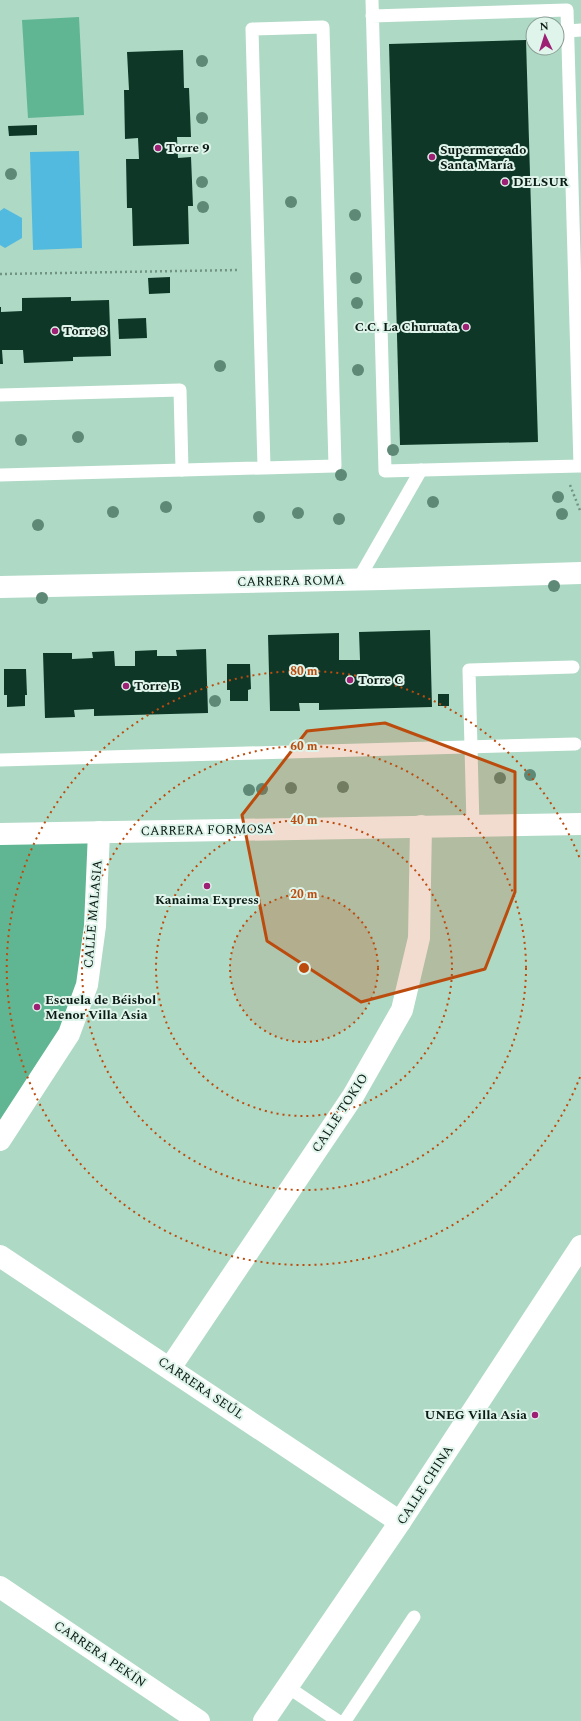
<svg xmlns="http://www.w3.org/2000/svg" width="581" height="1721" font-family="Spectral,serif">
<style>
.green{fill:#60b692}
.water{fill:#52badf}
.building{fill:#0e3728}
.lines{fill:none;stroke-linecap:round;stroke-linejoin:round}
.path{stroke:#729384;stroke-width:2.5;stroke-dasharray:2 3;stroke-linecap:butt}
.service{stroke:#fff;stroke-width:13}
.minor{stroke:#fff;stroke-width:22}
.tertiary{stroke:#fff;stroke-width:22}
.tree{fill:#5e8976}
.marked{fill:#bc4c0e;fill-opacity:0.2;stroke:#bc4c0e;stroke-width:3;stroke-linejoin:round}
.ring{fill:none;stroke:#bc4c0e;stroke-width:2;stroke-dasharray:2 4}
.poi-dot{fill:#9e2075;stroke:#dff4ea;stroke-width:1.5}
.labels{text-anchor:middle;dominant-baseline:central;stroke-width:4;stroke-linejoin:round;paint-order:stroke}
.poi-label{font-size:13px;font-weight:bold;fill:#0a1a14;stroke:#dff4ea;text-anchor:start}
.street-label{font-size:13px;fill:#0a1a14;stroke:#dff4ea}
.centre{fill:#bc4c0e;stroke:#dff4ea;stroke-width:2}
.ring-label{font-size:12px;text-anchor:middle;font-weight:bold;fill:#bc4c0e;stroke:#dff4ea;stroke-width:4;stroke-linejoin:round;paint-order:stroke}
</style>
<rect width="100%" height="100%" fill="#aed9c5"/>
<g class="green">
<polygon points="79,17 84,115 28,118 22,20"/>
<polygon points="95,838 91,921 66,1029 0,1130 0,839"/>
</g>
<g class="water">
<polygon points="79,151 82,248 33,250 30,152"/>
<polygon points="4,208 22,218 22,238 5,248 0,245 0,211"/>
</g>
<g class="building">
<polygon points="526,40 538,442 400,445 389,44"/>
<polygon points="183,50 184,88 189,88 191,137 177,137 178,158 191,157 193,206 188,206 189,244 133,246 132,208 127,208 126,159 139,159 138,138 125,139 124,90 129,90 127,52"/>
<polygon points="37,125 37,135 9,136 8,126"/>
<polygon points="170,277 170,293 149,294 148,278"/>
<polygon points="71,297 71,301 109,300 111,356 73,357 73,361 24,363 23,350 2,350 3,364 0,364 0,307 1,307 1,312 22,311 22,298"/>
<polygon points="146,318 147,338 119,339 118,319"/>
<polygon points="430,630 432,707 319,710 319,703 299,703 300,711 270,711 268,635 339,633 339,660 360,660 359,632"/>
<polygon points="206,649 208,713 94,716 94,709 74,710 75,717 45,718 43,653 72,653 72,659 93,658 92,652 114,651 115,666 135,666 135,651 157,650 157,656 177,656 176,650"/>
<polygon points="227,664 250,664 251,689 248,690 248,701 230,701 230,690 227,690"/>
<polygon points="4,669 26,669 27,695 25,695 25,706 7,707 7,695 4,695"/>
<rect x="438" y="694" width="11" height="12"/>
</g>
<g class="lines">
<g class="path">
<polyline points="0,274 239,270"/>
<polyline points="570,485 581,513"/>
</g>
<g class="service">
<polyline points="372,0 385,471 580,466 567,10 372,16"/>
<polyline points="568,31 581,30"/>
<polyline points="0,395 180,390 182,470"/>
<polyline points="0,475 335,466 323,27 252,29 264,467"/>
<polyline points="358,580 421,470"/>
<polyline points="0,760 575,744"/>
<polyline points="473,825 469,670 573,667"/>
<polyline points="288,1687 338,1721"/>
<polyline points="345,1721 414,1617"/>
</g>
<g class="minor">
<polyline points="0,834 581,824"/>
<polyline points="0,1140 69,1034 87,985 95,926 99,832"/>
<polyline points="0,1256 400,1522"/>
<polyline points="170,1368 353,1096 402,1010 419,938 421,826"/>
<polyline points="0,1587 199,1721"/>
<polyline points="264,1721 400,1522 581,1246"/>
</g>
<polyline class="tertiary" points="0,587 383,579 581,573"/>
</g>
<g class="tree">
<circle cx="202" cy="61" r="6"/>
<circle cx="202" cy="118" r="6"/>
<circle cx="11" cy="174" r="6"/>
<circle cx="202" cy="182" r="6"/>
<circle cx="291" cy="202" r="6"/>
<circle cx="203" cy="207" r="6"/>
<circle cx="355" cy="215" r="6"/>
<circle cx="356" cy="278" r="6"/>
<circle cx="357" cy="303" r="6"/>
<circle cx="220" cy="366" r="6"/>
<circle cx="358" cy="370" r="6"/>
<circle cx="78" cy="437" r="6"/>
<circle cx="21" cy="440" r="6"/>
<circle cx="393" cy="450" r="6"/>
<circle cx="341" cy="475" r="6"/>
<circle cx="558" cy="497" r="6"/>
<circle cx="433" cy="502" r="6"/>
<circle cx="166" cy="507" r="6"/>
<circle cx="113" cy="512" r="6"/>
<circle cx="298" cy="513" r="6"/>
<circle cx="562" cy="514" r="6"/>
<circle cx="259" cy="517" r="6"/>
<circle cx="339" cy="519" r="6"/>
<circle cx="38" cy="525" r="6"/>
<circle cx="554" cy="586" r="6"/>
<circle cx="42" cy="598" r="6"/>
<circle cx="215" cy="701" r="6"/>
<circle cx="530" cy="775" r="6"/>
<circle cx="500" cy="778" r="6"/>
<circle cx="343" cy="787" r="6"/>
<circle cx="291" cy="788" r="6"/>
<circle cx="262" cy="789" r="6"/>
<circle cx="249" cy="790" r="6"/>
</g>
<path class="marked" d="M385 723 515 772V892L485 969 361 1002 267 941 242 815 307 731Z"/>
<circle cx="304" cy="968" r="74" fill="#bc4c0e" fill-opacity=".12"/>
<g class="ring">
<circle cx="304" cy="968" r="74"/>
<circle cx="304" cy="968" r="148"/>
<circle cx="304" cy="968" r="222"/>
<path d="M580 1077A297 297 0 1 1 580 859"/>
</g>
<g class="poi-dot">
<circle cx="158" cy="148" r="4"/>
<circle cx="432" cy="157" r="4"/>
<circle cx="505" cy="182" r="4"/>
<circle cx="466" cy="327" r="4"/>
<circle cx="55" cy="331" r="4"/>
<circle cx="350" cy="680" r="4"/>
<circle cx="126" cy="686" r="4"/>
<circle cx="207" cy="886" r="4"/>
<circle cx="37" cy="1007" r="4"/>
<circle cx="535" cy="1415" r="4"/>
</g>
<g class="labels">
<g class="poi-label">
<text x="166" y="148">Torre 9</text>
<text x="440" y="150">Supermercado<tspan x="440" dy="15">Santa María</tspan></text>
<text x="513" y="182">DELSUR</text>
<text x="458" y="327" text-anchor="end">C.C. La Churuata</text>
<text x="63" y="331">Torre 8</text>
<text x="358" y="680">Torre C</text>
<text x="134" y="686">Torre B</text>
<text x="207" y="900" text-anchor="middle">Kanaima Express</text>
<text x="45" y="1000">Escuela de Béisbol<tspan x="45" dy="15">Menor Villa Asia</tspan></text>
<text x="527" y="1415" text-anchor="end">UNEG Villa Asia</text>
</g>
<g class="street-label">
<text transform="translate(291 581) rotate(-1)">CARRERA ROMA</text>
<text transform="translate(207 830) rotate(-1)">CARRERA FORMOSA</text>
<text transform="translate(93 914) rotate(-85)">CALLE MALASIA</text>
<text transform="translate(340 1113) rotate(-57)">CALLE TOKIO</text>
<text transform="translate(201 1388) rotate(34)">CARRERA SEÚL</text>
<text transform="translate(425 1485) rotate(-57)">CALLE CHINA</text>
<text transform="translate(100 1654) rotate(34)">CARRERA PEKÍN</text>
</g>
</g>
<circle cx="304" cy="968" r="6" class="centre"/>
<g class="ring-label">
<text x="304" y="675">80 m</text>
<text x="304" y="750">60 m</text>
<text x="304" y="824">40 m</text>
<text x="304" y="898">20 m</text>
</g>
<g transform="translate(545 36) rotate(356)"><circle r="19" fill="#dff4ea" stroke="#8a9d94"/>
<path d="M0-3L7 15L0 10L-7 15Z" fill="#9e2075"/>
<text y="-6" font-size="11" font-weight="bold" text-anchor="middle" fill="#0a1a14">N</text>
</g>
</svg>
